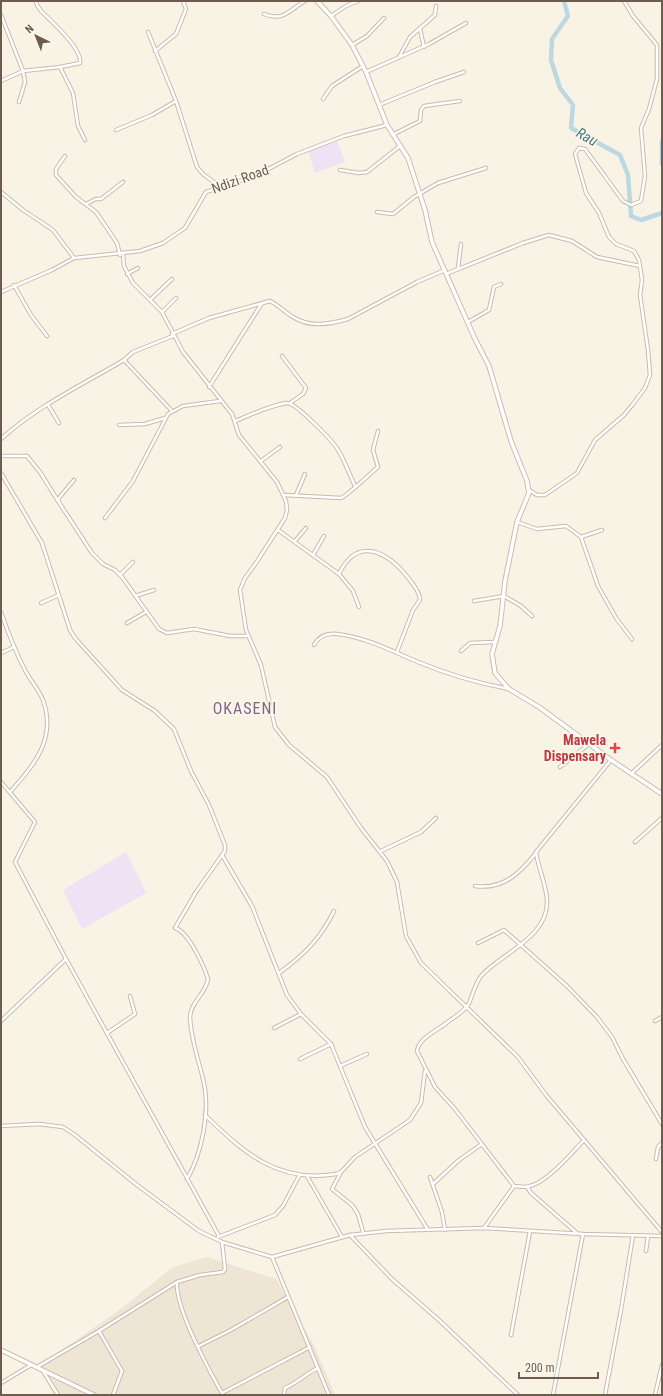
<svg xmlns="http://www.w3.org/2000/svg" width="663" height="1396" font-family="'Roboto Condensed',sans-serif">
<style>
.residential{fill:#efe5d5}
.education{fill:#f0e2f5}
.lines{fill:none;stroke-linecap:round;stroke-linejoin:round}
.river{stroke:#bdd8e0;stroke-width:4.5}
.street-casing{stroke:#c8bbad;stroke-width:4.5}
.secondary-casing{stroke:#cbbcac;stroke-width:5.5}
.street{stroke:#fff;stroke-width:2.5}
.secondary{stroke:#fff;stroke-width:3.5}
.health-dot{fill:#e0444e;stroke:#fcf7eb;stroke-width:1.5}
.labels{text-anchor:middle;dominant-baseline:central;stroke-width:3;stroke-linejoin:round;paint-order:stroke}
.street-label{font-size:14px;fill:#6e5c4e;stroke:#fcf7eb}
.health-label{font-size:14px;font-weight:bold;fill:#be3a42;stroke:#fcf7eb;text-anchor:end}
.water-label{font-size:15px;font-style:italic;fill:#4e7885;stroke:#fcf7eb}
.quarter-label{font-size:16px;letter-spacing:1px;fill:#81668b;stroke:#fcf7eb}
</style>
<rect width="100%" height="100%" fill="#f9f3e5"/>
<polygon class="residential" points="207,1257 276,1279 314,1345 335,1395 54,1395 38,1367 122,1308 173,1267"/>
<g class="education">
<polygon points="337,141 345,162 315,173 308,151"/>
<polygon points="126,852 146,893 82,929 63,890"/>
</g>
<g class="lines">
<g class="river">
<polyline points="564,1 568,16 552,39 551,60 560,88 573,105 571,128 620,155 628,175 631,216 641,220 662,213"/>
<polyline points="662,141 662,164"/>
</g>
<defs>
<g id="street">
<path d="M264 14C284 22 289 10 305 1"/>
<polyline points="1,15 23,71 25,82 19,102"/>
<polyline points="331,16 346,6 358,1"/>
<polyline points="420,29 424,47"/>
<polyline points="148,32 176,101 197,167 203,174 219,186"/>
<polyline points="352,45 367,36 384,18"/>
<polyline points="155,51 176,34 186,9 183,1"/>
<polyline points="399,57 410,37 435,15 436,6"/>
<polyline points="60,67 73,93 78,126 85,140"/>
<polyline points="366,72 429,44 466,23"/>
<path d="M1 81 23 71 60 67 80 63C83 49 51 21 41 11L37 5 36 1"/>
<polyline points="323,99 332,86 363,66"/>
<polyline points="379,105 435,82 464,72"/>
<polyline points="116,130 152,115 176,101"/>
<polyline points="394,134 420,121 421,110 424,106 460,101"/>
<polyline points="65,156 56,169 56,175 76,197 96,212 117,243 120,255"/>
<polyline points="340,170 359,173 367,172 400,146"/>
<polyline points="1,192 23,210 53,230 74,258"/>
<polyline points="86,204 96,199 101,199 123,182"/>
<polyline points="377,212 393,214 414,197 438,183 486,168"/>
<polyline points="123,254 124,266 133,283 162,312 183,352 232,414 239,435 277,482 286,501 287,510 285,518 256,563 245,578 240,590 246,630 261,665 275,727 289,745 327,777 361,828 387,861 397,882 406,936 421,963 518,1057 546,1095 662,1232"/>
<polyline points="458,268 461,244"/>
<polyline points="127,274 138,268"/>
<polyline points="446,274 523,243 549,235 572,241 597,257 640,266"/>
<polyline points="14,285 31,315 47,336"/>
<polyline points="1,292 52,270 74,258 140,251 163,243 185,228 206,192 257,175 297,154 344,136 387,125"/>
<polyline points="150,300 172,279"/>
<polyline points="162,312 176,298"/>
<polyline points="468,322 489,310 494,287 501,284"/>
<path d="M172 334 209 318 270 301C278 305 285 312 293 317 310 328 330 324 348 319L417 282 445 270"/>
<polyline points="282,356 306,388 303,394 290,403"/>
<polyline points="124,360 172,411"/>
<polyline points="209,387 262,303"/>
<polyline points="48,405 59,423"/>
<path d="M235 421C251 415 270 405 287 403 296 403 334 442 338 450 345 461 349 474 355 486"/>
<polyline points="119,425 145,424 165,418"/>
<path d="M1 439C37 406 82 385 124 360L133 352 173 336"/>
<polyline points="1,456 27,456 40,472 58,501"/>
<polyline points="261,461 280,447"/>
<path d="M1 473 42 543 70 630 75 638 122 690 155 711 174 729 191 771 209 805 225 845V851L196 892 175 928C188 931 204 966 208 979 207 992 190 1003 190 1017 191 1041 199 1061 204 1083 210 1111 202 1154 187 1179"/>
<polyline points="74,480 58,499 60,504 92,553 103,564 115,570 122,577 159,629 167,633 194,629 230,636 248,636"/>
<polyline points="529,490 537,495 545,495 577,473 595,440 624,415 633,404 645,388 650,375 648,350 640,295 642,280 639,260 634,251 616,244 609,237 599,213 586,193 575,154 579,148 585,149 623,201 631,205 641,201 645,176 641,128 649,109 657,79 657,45 633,16 624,1"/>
<path d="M285 495 341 498C346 497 372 472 378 467L373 450 378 431"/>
<polyline points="296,495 305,474"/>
<polyline points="105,518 133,481 168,414 183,406 220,401"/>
<polyline points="517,522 537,529 566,526 581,537 598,586 616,618 632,639"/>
<polyline points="278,530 339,574 353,591 359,607"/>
<polyline points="581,537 602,530"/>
<polyline points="295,541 306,528"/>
<polyline points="313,555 324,536"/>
<path d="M339 574C358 534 389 553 409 579 414 585 420 593 420 600L413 610 397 652"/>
<polyline points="120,575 133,562"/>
<polyline points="135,596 154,590"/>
<polyline points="474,601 504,596 521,606 532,616"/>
<polyline points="41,603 59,595"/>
<path d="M1 612C8 633 16 653 26 672 31 681 39 690 43 700 57 739 34 765 10 792"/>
<polyline points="127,623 146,612"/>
<path d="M314 645C319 636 326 633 337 634 365 637 392 651 418 662 447 674 477 683 509 689"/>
<polyline points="461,651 470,643 495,642"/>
<polyline points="1,653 14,647"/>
<polyline points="560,767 589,744"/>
<polyline points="632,773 662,745"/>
<polyline points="1,782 35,822 15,862 66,959 1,1021"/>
<polyline points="635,842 662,818"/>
<polyline points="381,851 421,832 436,818"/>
<polyline points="222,855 252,906 287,995 301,1014 331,1044 365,1127 428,1230"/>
<path d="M475 886C503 890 520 873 536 853"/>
<polyline points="478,943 504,930 567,986 597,1017 612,1037 623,1059 662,1124"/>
<polyline points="66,959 219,1236"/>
<path d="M279 973C303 956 321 938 334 911"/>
<polyline points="655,1021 662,1017"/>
<polyline points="274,1028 301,1014"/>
<polyline points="107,1033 135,1014 130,996"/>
<polyline points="300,1059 331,1044"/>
<polyline points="340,1066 367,1054"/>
<path d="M205 1115C243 1152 278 1184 336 1174L341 1172 355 1157 410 1120 421 1103 425 1071"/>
<polyline points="1,1126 39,1124 63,1127 75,1135 137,1185 199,1231 222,1242 272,1257 350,1235 386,1231 484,1228 583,1234 662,1236"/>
<path d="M584 1140C572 1153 547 1182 530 1186 525 1188 519 1186 514 1186L455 1109 435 1087 417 1051C419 1037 439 1030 449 1021 455 1017 464 1011 468 1005 473 996 474 984 482 975 502 953 549 937 547 900 546 883 538 868 536 852L611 760"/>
<polyline points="656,1159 658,1147 662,1143"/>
<polyline points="341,1172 332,1189 352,1205 358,1214 363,1232"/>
<polyline points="307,1176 342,1237"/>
<polyline points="430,1177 442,1212 445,1230"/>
<polyline points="433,1184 459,1160 482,1144"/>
<polyline points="527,1187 531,1193 578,1234"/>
<polyline points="484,1228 514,1186"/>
<polyline points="350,1235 392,1279 440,1321 518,1395"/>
<polyline points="218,1237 275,1215 283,1206 299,1176"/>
<polyline points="646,1251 648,1236"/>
<polyline points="272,1257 329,1395"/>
<path d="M177 1282C175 1308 209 1370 223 1395"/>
<polyline points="99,1331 122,1371 113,1395"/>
<polyline points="511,1335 530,1231"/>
<polyline points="199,1346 231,1330 288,1297"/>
<polyline points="37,1367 99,1331 177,1282 200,1275 223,1272 225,1269 222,1242"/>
<polyline points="43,1371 58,1395"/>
<polyline points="1,1383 31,1365"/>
<polyline points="222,1393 310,1347"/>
<path d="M284 1395 285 1388C299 1382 305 1374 318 1368"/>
<polyline points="553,1395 583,1234"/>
<polyline points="605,1395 621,1310 633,1235"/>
<polyline points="655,1395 662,1365"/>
</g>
<g id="secondary">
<polyline points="317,1 331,16 352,45 366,72 387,125 408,158 425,210 432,242 475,339 489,366 511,441 527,481 529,493 517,522 505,581 500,626 492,654 495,673 509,689 539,707 611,760 662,794"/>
<polyline points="1,1350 94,1395"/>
</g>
</defs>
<use href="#street" class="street-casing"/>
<use href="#secondary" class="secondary-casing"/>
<use href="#street" class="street"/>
<use href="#secondary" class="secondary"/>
</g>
<path class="health-dot" d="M613 742h4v4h4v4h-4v4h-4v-4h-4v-4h4z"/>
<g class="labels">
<g class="street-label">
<text transform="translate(240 179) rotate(-20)">Ndizi Road</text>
</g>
<g class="health-label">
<text x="606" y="740">Mawela<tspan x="606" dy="16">Dispensary</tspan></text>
</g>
<g class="water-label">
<text transform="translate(587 137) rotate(29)">Rau</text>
</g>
<g class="quarter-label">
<text x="245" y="708">OKASENI</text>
</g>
</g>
<rect width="663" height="1396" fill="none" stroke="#6e5c4e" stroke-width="4"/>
<g transform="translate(36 36) rotate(317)" stroke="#fcf7eb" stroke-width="3" paint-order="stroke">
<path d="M0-3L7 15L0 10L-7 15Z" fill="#6e5c4e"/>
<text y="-6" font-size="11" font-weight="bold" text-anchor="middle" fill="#6e5c4e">N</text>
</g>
<path d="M519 1372v6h79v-6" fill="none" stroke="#6e5c4e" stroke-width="2"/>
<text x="525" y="1372" font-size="12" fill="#6e5c4e" stroke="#fcf7eb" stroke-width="3" paint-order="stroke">200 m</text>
</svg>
